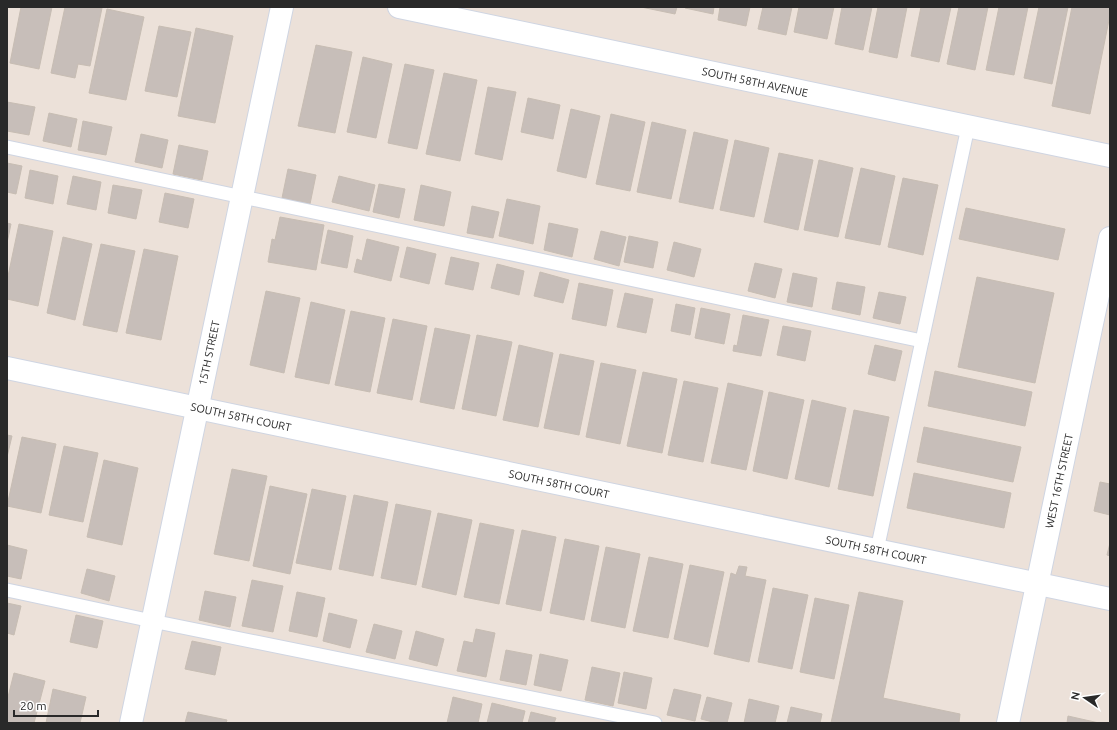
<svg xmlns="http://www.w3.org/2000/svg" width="1117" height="730" font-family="Ubuntu,sans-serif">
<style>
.building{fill:#c7beb9;stroke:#c7bdb3}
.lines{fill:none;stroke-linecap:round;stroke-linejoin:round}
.service-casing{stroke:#cfd5e2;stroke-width:15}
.minor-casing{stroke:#cfd5e2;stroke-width:24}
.tertiary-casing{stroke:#cfd5e2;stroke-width:24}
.service{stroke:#fff;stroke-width:13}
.minor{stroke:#fff;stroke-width:22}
.tertiary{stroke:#fff;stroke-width:22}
.labels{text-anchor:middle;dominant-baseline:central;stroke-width:4;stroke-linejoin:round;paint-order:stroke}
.street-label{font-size:11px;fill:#292929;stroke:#fff}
</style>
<rect width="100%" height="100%" fill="#ece1d9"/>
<g class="building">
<polygon points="21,7 52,7 39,69 10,63"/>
<polygon points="65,7 102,8 90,66 78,64 75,78 51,73"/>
<polygon points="641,7 677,7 675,14"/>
<polygon points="685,7 714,7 713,14 685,8"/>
<polygon points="720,7 750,7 746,26 718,20"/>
<polygon points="763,7 792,7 786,35 758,29"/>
<polygon points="799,7 834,7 827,39 794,32"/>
<polygon points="842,7 872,7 863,50 835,44"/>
<polygon points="878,7 907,7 897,58 869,52"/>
<polygon points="921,7 951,7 939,62 911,56"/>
<polygon points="959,7 988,7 975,70 947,64"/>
<polygon points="999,7 1028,7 1014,75 986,70"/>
<polygon points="1039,7 1068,7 1052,84 1024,78"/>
<polygon points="1072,7 1110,7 1110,15 1090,114 1052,106"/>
<polygon points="107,9 144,17 126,100 89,93"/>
<polygon points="159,26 191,32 177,97 145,91"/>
<polygon points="196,28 233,36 215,123 178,116"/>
<polygon points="316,45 352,52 335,133 298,126"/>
<polygon points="363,57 392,64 376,138 347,132"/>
<polygon points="405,64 434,70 417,149 388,143"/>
<polygon points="444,73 477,80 460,161 426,154"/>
<polygon points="488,87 516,92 502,160 475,154"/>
<polygon points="528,98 560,105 553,139 521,132"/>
<polygon points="7,102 35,107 29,135 7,131"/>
<polygon points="571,109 600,116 586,178 557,171"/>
<polygon points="49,113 77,119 71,147 43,141"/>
<polygon points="611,114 645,122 630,191 596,184"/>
<polygon points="83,121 112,127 106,155 78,150"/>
<polygon points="652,122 686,130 671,199 637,192"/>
<polygon points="694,132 728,140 713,209 679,202"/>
<polygon points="141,134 168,140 162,168 135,162"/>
<polygon points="735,140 769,148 754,217 720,210"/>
<polygon points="179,145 208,151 202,180 173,174"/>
<polygon points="779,153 813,160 798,230 764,222"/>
<polygon points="819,160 853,168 838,237 804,230"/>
<polygon points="7,163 22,166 16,194 7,192"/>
<polygon points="861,168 895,176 880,245 845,238"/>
<polygon points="288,169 316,175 310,204 282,198"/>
<polygon points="30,170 58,176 53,204 25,198"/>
<polygon points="73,176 101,182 96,210 67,204"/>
<polygon points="339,176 375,185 369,211 332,202"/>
<polygon points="903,178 938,185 923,255 888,247"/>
<polygon points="379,184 405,189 399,218 373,212"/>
<polygon points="113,185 142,190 136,219 108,213"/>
<polygon points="421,185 451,192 444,226 414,220"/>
<polygon points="165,193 194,199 188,228 159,222"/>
<polygon points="507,199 540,206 533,244 499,236"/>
<polygon points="472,206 499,212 493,238 467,233"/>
<polygon points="966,208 1065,229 1058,260 959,239"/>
<polygon points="280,217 324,225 316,270 268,262 272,239 275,240"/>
<polygon points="7,223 11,224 7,243"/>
<polygon points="549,223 578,229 572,257 544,250"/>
<polygon points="19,224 53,231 38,306 7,299 7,281"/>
<polygon points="328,230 353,236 347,268 321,263"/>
<polygon points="601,231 626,237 619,266 594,259"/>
<polygon points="629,236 658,242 653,268 624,262"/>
<polygon points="63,237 92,244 75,320 47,313"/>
<polygon points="367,239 399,247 391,281 354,272 357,259 362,261"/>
<polygon points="674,242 701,249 694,277 667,270"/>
<polygon points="101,244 135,251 117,332 83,325"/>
<polygon points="407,247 436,254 429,284 400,277"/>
<polygon points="144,249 178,256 161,340 126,333"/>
<polygon points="451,257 479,263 473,290 445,284"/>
<polygon points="755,263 782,269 775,298 748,291"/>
<polygon points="497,264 524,271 519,295 491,288"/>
<polygon points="540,272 569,280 563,303 534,296"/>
<polygon points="793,273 817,278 812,307 787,302"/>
<polygon points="977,277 1054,293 1035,383 958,367"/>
<polygon points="837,282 865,287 860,315 832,309"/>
<polygon points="579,283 613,290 606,326 572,319"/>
<polygon points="266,291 300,298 284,373 250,365"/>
<polygon points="879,292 906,297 900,324 873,318"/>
<polygon points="625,293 653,299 646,333 617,327"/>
<polygon points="311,302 345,310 329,384 295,377"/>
<polygon points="676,304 695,308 690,335 671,331"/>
<polygon points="701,308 730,314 724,344 695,338"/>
<polygon points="351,311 385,318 370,392 335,385"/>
<polygon points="743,315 769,320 761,356 733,351 734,345 737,346"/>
<polygon points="393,319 427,326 412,400 377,393"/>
<polygon points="783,326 811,331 805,361 777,355"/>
<polygon points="435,328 470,335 454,409 420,402"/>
<polygon points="477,335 512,342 496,416 462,409"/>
<polygon points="519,345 553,353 538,427 503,420"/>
<polygon points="875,345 902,351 895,381 868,374"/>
<polygon points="560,354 594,361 579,435 544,428"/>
<polygon points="601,363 636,370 620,444 586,437"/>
<polygon points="935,371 1032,392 1025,426 928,406"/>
<polygon points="643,372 677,379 662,453 627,446"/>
<polygon points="684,381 718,388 703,462 668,455"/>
<polygon points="728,383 763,391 746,470 711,463"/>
<polygon points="769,392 804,400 787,479 753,471"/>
<polygon points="812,400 846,408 829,487 795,479"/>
<polygon points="854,410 889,417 873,496 838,489"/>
<polygon points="924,427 1021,447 1013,482 917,462"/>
<polygon points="7,435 12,436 7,457"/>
<polygon points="22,437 56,444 41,513 7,506"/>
<polygon points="64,446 98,453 83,522 49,515"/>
<polygon points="104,460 138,468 122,545 87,537"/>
<polygon points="232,469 267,476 249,561 214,554"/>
<polygon points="914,473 1011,493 1004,528 907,508"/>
<polygon points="1100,482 1110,484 1110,515 1094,511"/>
<polygon points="270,486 307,494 290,574 253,566"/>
<polygon points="312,489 346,496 331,570 296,563"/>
<polygon points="354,495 388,502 373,576 339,569"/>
<polygon points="396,504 431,511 416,585 381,578"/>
<polygon points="438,513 472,520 456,595 422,587"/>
<polygon points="480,523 514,530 499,604 464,597"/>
<polygon points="522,530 556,537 541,611 506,604"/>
<polygon points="565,539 599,546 584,620 550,613"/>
<polygon points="1110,543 1110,556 1107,555"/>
<polygon points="7,545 27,550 21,579 7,576"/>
<polygon points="606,547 640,554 625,628 591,621"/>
<polygon points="649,557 683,564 668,638 633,631"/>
<polygon points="690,565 724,572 708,647 674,639"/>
<polygon points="739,566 747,567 745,576 766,580 749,662 714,654 731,573 736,575"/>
<polygon points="87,569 115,576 109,601 81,593"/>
<polygon points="252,580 283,586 273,632 242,626"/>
<polygon points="773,588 808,595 792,669 758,662"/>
<polygon points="205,591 236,597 230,627 199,620"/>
<polygon points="297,592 325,598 317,637 289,631"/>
<polygon points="859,592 903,601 883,698 960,714 959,723 831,723"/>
<polygon points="815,598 849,605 834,679 800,672"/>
<polygon points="7,603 21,606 14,635 7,633"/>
<polygon points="329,613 357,620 350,648 323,641"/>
<polygon points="76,615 103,621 97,648 70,642"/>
<polygon points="374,624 402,631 395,659 366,652"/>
<polygon points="476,629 495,633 486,677 457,671 464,641 473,643"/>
<polygon points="416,631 444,639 437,666 409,659"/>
<polygon points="192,641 221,647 215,675 185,669"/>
<polygon points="506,650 532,655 526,685 500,680"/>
<polygon points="540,654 568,660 561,691 534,685"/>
<polygon points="592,667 620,673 613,706 585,700"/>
<polygon points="624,672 652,678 646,709 618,703"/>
<polygon points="14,673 45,681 34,723 7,723 7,701"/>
<polygon points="53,689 86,697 80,723 46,723"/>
<polygon points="674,689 701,695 695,721 667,715"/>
<polygon points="453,697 482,704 478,723 447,723"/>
<polygon points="707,697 732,703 727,723 717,723 701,719"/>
<polygon points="749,699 779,706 775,723 744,723"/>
<polygon points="492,703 525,711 522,723 487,723"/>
<polygon points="791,707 822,714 820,723 787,723"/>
<polygon points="188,712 227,720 226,723 185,723"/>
<polygon points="531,712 556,718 554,723 528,723"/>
<polygon points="1068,716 1099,723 1067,723"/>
</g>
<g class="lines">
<defs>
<g id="service">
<polyline points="7,147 922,341"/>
<polyline points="877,550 968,127"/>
<polyline points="7,590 152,621 655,723"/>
</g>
<g id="minor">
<polyline points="399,7 1110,156"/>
<polyline points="7,368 1110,599"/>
<polyline points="131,723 282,7"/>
</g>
<polyline id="tertiary" points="1008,723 1110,238"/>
</defs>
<use href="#service" class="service-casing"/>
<use href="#minor" class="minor-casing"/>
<use href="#tertiary" class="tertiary-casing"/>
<use href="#service" class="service"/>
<use href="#minor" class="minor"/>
<use href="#tertiary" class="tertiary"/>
</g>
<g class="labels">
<g class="street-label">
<text transform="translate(755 82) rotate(12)">SOUTH 58TH AVENUE</text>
<text transform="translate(209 353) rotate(-78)">15TH STREET</text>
<text transform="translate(241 417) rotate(12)">SOUTH 58TH COURT</text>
<text transform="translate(1059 481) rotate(-78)">WEST 16TH STREET</text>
<text transform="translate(559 484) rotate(12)">SOUTH 58TH COURT</text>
<text transform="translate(876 550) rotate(12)">SOUTH 58TH COURT</text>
</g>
</g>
<rect width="1117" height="730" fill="none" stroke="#292929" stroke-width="16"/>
<g transform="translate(1085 698) rotate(283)" stroke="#ffffff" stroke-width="3" paint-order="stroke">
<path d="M0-3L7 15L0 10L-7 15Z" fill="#292929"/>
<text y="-6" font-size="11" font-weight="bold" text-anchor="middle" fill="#292929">N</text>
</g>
<path d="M14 710v6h84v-6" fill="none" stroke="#292929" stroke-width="2"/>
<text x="20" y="710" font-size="12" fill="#292929" stroke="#ffffff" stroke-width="3" paint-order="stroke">20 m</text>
</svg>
